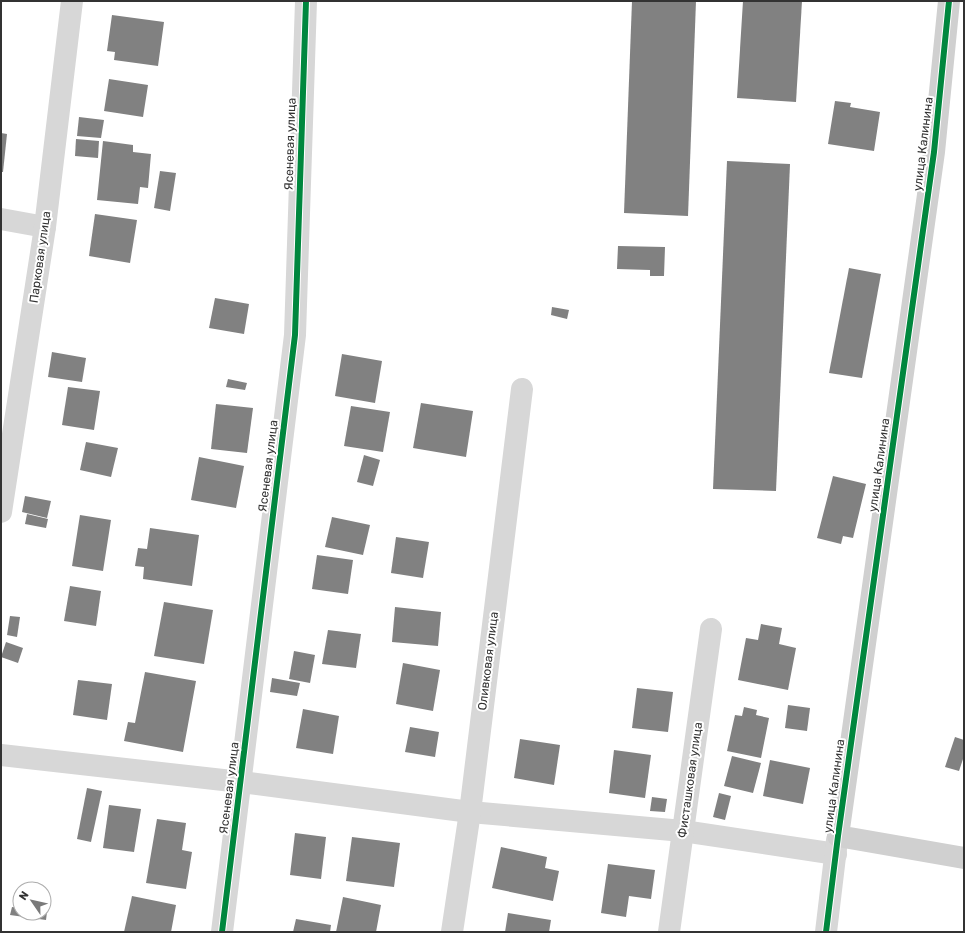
<svg xmlns="http://www.w3.org/2000/svg" width="965" height="933" font-family="Rubik,sans-serif">
<style>
.building{fill:#818181}
.lines{fill:none;stroke-linecap:round;stroke-linejoin:round}
.street{stroke:#d7d7d7;stroke-width:22}
.secondary{stroke:#d0d0d0;stroke-width:22}
.cycleway-casing{stroke:#fff;stroke-width:8}
.cycleway{stroke:#00873e;stroke-width:6}
.labels{text-anchor:middle;dominant-baseline:central;stroke-width:4;stroke-linejoin:round;paint-order:stroke}
.street-label{font-size:12px;fill:#333;stroke:#fff}
</style>
<rect width="100%" height="100%" fill="#fff"/>
<g class="building">
<polygon points="632,1 696,1 688,216 624,213"/>
<polygon points="743,1 802,1 796,102 737,98"/>
<polygon points="112,15 164,22 158,66 114,60 115,52 107,51"/>
<polygon points="109,79 148,85 143,117 104,111"/>
<polygon points="835,101 851,103 850,107 880,112 874,151 828,144"/>
<polygon points="79,117 104,120 101,138 77,136"/>
<polygon points="1,133 7,134 3,172 1,172"/>
<polygon points="76,139 99,141 98,158 75,156"/>
<polygon points="103,141 133,145 133,152 151,154 148,188 140,187 138,204 97,200"/>
<polygon points="727,161 790,164 776,491 713,489"/>
<polygon points="160,171 176,173 170,211 154,208"/>
<polygon points="95,214 137,220 130,263 89,256"/>
<polygon points="618,246 665,247 664,276 650,276 650,270 617,269"/>
<polygon points="849,268 881,274 862,378 829,373"/>
<polygon points="215,298 249,304 244,334 209,328"/>
<polygon points="552,307 569,310 567,319 551,315"/>
<polygon points="52,352 86,358 82,382 48,377"/>
<polygon points="342,354 382,361 375,403 335,396"/>
<polygon points="228,379 247,383 245,390 226,387"/>
<polygon points="68,387 100,391 94,430 62,425"/>
<polygon points="421,403 473,411 466,457 413,448"/>
<polygon points="216,404 253,408 247,453 211,449"/>
<polygon points="351,406 390,412 383,452 344,446"/>
<polygon points="86,442 118,448 111,477 80,470"/>
<polygon points="364,455 380,460 373,486 357,482"/>
<polygon points="199,457 244,466 236,508 191,500"/>
<polygon points="833,476 866,484 853,538 843,536 841,544 817,538"/>
<polygon points="25,496 51,501 47,518 22,512"/>
<polygon points="27,514 48,519 46,528 25,524"/>
<polygon points="80,515 111,520 103,571 72,566"/>
<polygon points="332,517 370,525 363,555 325,547"/>
<polygon points="150,528 199,535 192,586 143,579 144,567 135,566 138,548 147,549"/>
<polygon points="396,537 429,542 423,578 391,573"/>
<polygon points="317,555 353,560 348,594 312,589"/>
<polygon points="70,586 101,591 96,626 64,621"/>
<polygon points="164,602 213,610 204,664 154,656"/>
<polygon points="395,607 441,612 438,646 392,642"/>
<polygon points="10,616 20,617 17,637 7,635"/>
<polygon points="761,624 782,628 779,644 796,648 788,690 738,680 746,638 758,640"/>
<polygon points="328,630 361,634 356,668 322,664"/>
<polygon points="6,642 23,648 18,663 1,657"/>
<polygon points="294,651 315,655 310,683 289,679"/>
<polygon points="403,663 440,670 433,711 396,704"/>
<polygon points="145,672 196,681 183,752 124,741 128,722 135,723"/>
<polygon points="272,678 300,683 297,696 270,692"/>
<polygon points="78,680 112,684 107,720 73,715"/>
<polygon points="637,688 673,692 668,732 632,728"/>
<polygon points="788,705 810,708 807,731 785,728"/>
<polygon points="744,707 757,710 756,715 769,718 761,758 727,751 735,715 742,716"/>
<polygon points="303,709 339,716 333,754 296,748"/>
<polygon points="410,727 439,732 435,757 405,752"/>
<polygon points="955,737 964,740 964,756 959,771 945,767"/>
<polygon points="520,739 560,745 554,785 514,778"/>
<polygon points="614,750 651,755 645,798 609,793"/>
<polygon points="732,756 761,763 753,793 724,786"/>
<polygon points="770,760 810,768 803,804 763,796"/>
<polygon points="87,788 102,791 91,842 77,839"/>
<polygon points="719,793 731,796 725,820 713,817"/>
<polygon points="652,797 667,799 665,812 650,811"/>
<polygon points="109,805 141,809 134,852 103,848"/>
<polygon points="157,819 186,823 182,850 192,852 186,889 146,883"/>
<polygon points="295,833 326,837 321,879 290,875"/>
<polygon points="352,837 400,843 394,887 346,881"/>
<polygon points="501,847 547,857 545,868 559,871 553,901 492,888"/>
<polygon points="608,864 655,870 651,899 629,896 626,917 601,913"/>
<polygon points="132,896 176,905 171,932 124,932"/>
<polygon points="343,897 381,905 376,932 336,932"/>
<polygon points="12,907 20,908 20,913 47,912 46,920 10,915"/>
<polygon points="508,913 551,920 549,932 505,932"/>
<polygon points="296,919 331,925 330,932 293,932"/>
</g>
<g class="lines">
<g class="street">
<polyline points="1,219 45,227"/>
<polyline points="1,512 45,227 72,1"/>
<polyline points="1,755 241,782 470,812 683,831 836,854"/>
<polyline points="222,932 295,335 306,1"/>
<polyline points="452,932 470,812 522,389"/>
<polyline points="669,932 711,629"/>
<polyline points="826,932 837,840"/>
</g>
<polyline class="secondary" points="949,1 934,152 838,836 964,858"/>
<defs>
<g id="cycleway">
<polyline points="222,932 295,335 306,1"/>
<polyline points="826,932 838,836 934,152 949,1"/>
</g>
</defs>
<use href="#cycleway" class="cycleway-casing"/>
<use href="#cycleway" class="cycleway"/>
</g>
<g class="labels">
<g class="street-label">
<text transform="translate(290 144) rotate(-88)">Ясеневая улица</text>
<text transform="translate(923 144) rotate(-83)">улица Калинина</text>
<text transform="translate(40 257) rotate(-82)">Парковая улица</text>
<text transform="translate(879 465) rotate(-82)">улица Калинина</text>
<text transform="translate(268 466) rotate(-83)">Ясеневая улица</text>
<text transform="translate(488 661) rotate(-83)">Оливковая улица</text>
<text transform="translate(690 780) rotate(-82)">Фисташковая улица</text>
<text transform="translate(834 786) rotate(-82)">улица Калинина</text>
<text transform="translate(229 788) rotate(-83)">Ясеневая улица</text>
</g>
</g>
<rect width="965" height="933" fill="none" stroke="#333333" stroke-width="4"/>
<g transform="translate(32 901) rotate(304)"><circle r="19" fill="#ffffff" stroke="#adadad"/>
<path d="M0-3L7 15L0 10L-7 15Z" fill="#7a7a7a"/>
<text y="-6" font-size="11" font-weight="bold" text-anchor="middle" fill="#333333">N</text>
</g>
</svg>
